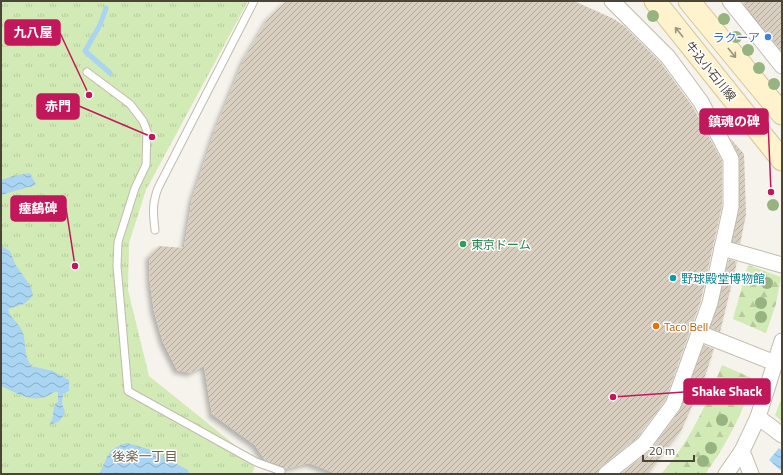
<svg xmlns="http://www.w3.org/2000/svg" width="783" height="475" font-family="'Titillium Web','Noto Sans JP',sans-serif">
<style>
.forest{fill:url(#forest-firs)}
.park{fill:url(#park-tufts)}
.water{fill:url(#water-waves)}
.lines{fill:none;stroke-linecap:round;stroke-linejoin:round}
.stream{stroke:#a9d4f2;stroke-width:5}
.building{fill:url(#building-hatch);filter:url(#shadow)}
.lane-casing{stroke:#c2bbae;stroke-width:9}
.street-casing{stroke:#c2bbae;stroke-width:17}
.secondary-casing{stroke:#d6c79b;stroke-width:23}
.lane{stroke:#fff;stroke-width:7}
.street{stroke:#fff;stroke-width:15}
.secondary{stroke:#fff3cd;stroke-width:21}
.tree{fill:#97b381}
.oneway{stroke:#9c937c}
.shop-dot{fill:#3f7fe0;stroke:#fff;stroke-width:1.5}
.leisure-dot{fill:#2e9e5b;stroke:#fff;stroke-width:1.5}
.culture-dot{fill:#0f9aa8;stroke:#fff;stroke-width:1.5}
.food-dot{fill:#e8710a;stroke:#fff;stroke-width:1.5}
.labels{text-anchor:middle;dominant-baseline:central;stroke-width:3;stroke-linejoin:round;paint-order:stroke}
.shop-label{font-size:12px;fill:#366cbe;stroke:#fff;text-anchor:end}
.street-label{font-size:12px;fill:#4b4439;stroke:#fff}
.leisure-label{font-size:12px;fill:#27864d;stroke:#fff;text-anchor:start}
.culture-label{font-size:12px;fill:#0d838f;stroke:#fff;text-anchor:start}
.food-label{font-size:12px;fill:#c56008;stroke:#fff;text-anchor:start}
.neighbourhood-label{font-size:13px;fill:#6e6250;stroke:#fff}
.leader{fill:none;stroke:#c2185b;stroke-width:1.5}
.callout-dot{fill:#c2185b;stroke:#fff;stroke-width:1.5}
.callout{fill:#c2185b;stroke:#c2185b;stroke-width:1.5}
.callout-label{font-size:13px;text-anchor:middle;font-weight:bold;fill:#fff}
</style>
<defs>
<pattern id="forest-firs" width="22" height="20" patternUnits="userSpaceOnUse"><rect width="22" height="20" fill="#d2eab5"/><path d="M5 1l3.5 6h-7zM16 11l3.5 6h-7z" fill="#b6ca9c"/></pattern>
<pattern id="park-tufts" width="24" height="20" patternUnits="userSpaceOnUse"><rect width="24" height="20" fill="#d2eab5"/><path d="M3 7l-1-3M5 7V3M7 7l1-3M15 17l-1-3M17 17v-4M19 17l1-3" fill="none" stroke="#b6ca9c"/></pattern>
<pattern id="water-waves" width="16" height="10" patternUnits="userSpaceOnUse"><rect width="16" height="10" fill="#a9d4f2"/><path d="M0 5q4-4 8 0t8 0" fill="none" stroke="#8caec5"/></pattern>
<pattern id="building-hatch" width="6" height="6" patternUnits="userSpaceOnUse"><rect width="6" height="6" fill="#d8cfc1"/><path d="M-1 1l2-2M0 6l6-6M5 7l2-2" fill="none" stroke="#b1aa9e"/></pattern>
<filter id="shadow"><feDropShadow dx="-3.5" dy="3.5" stdDeviation="2" flood-color="#0004"/></filter>
</defs>
<rect width="100%" height="100%" fill="#f6f3ec"/>
<g class="forest">
<polygon points="748,265 781,277 776,304 766,333 733,319"/>
<path d="M722 365 754 379C743 412 726 446 705 474H661C690 442 706 405 722 365Z"/>
</g>
<g class="park">
<polygon points="1,1 248,1 146,190 129,243 128,290 149,376 256,462 252,474 1,474"/>
<polygon points="782,397 782,422 775,415"/>
</g>
<g class="water">
<polygon points="30,173 36,185 1,195 1,180 13,176"/>
<path d="M1 246 10 251 15 264 31 287 33 296 24 304 8 309C10 319 20 323 23 333 26 344 24 355 31 366L53 371 69 380V391L63 394 62 404 65 411C62 419 60 423 50 424 55 415 52 411 55 404L58 402V392H54C36 406 19 394 1 386Z"/>
<path d="M127 443 148 449 188 470 189 474H99C109 457 105 449 127 443Z"/>
<polygon points="779,448 782,451 782,468 780,470 769,460"/>
</g>
<g class="lines">
<polyline class="stream" points="106,8 100,25 85,51 110,73"/>
</g>
<g class="building">
<polygon points="286,1 574,1 614,19 624,26 661,63 693,107 722,161 722,206 701,300 665,401 637,438 600,467 597,474 337,474 309,463 285,469 283,466 265,460 255,445 212,414 204,366 190,373 177,370 163,342 154,311 150,283 149,256 159,246 184,248 192,199 215,130 244,59 268,18"/>
<polygon points="742,1 782,1 782,52"/>
<polygon points="730,138 744,154 746,214 740,244 733,242 740,207 740,159"/>
<polygon points="729,259 737,262 720,332 711,328 719,305"/>
<polygon points="704,345 714,349 704,379 681,431 648,474 621,474 651,450 680,410"/>
</g>
<g class="lines">
<defs>
<g id="lane">
<polyline points="87,72 130,104 143,121 147,131 146,165 135,188 118,242 117,266 128,391 256,462 281,471 280,474"/>
<path d="M155 230C153 213 152 204 158 188L254 1"/>
</g>
<g id="street">
<polyline points="730,1 782,66"/>
<polyline points="722,248 782,265"/>
<polyline points="699,333 775,363 782,341"/>
<polyline points="758,417 782,435"/>
<polyline points="742,451 751,474"/>
<polyline points="606,474 644,444 673,405 710,303 731,207 731,159 701,102 668,57 612,1"/>
<polyline points="726,474 742,451 758,417 775,363"/>
</g>
<g id="secondary">
<polyline points="655,1 782,160"/>
<polyline points="689,1 782,114"/>
</g>
</defs>
<use href="#lane" class="lane-casing"/>
<use href="#street" class="street-casing"/>
<use href="#secondary" class="secondary-casing"/>
<use href="#lane" class="lane"/>
<use href="#street" class="street"/>
<use href="#secondary" class="secondary"/>
</g>
<g class="tree">
<circle cx="653" cy="16" r="6"/>
<circle cx="724" cy="19" r="6"/>
<circle cx="736" cy="37" r="6"/>
<circle cx="748" cy="50" r="6"/>
<circle cx="759" cy="68" r="6"/>
<circle cx="774" cy="84" r="6"/>
<circle cx="773" cy="205" r="6"/>
<circle cx="767" cy="283" r="6"/>
<circle cx="761" cy="303" r="6"/>
<circle cx="761" cy="317" r="6"/>
<circle cx="722" cy="420" r="6"/>
<circle cx="711" cy="448" r="6"/>
<circle cx="703" cy="461" r="6"/>
</g>
<defs><path id="oneway-shaft" d="M-6 0H5M1.5-3L5.5 0L1.5 3" fill="none" stroke-width="1.6" stroke-linecap="round" stroke-linejoin="round"/></defs>
<g class="oneway">
<use href="#oneway-shaft" transform="translate(679 32) rotate(-129)"/>
<use href="#oneway-shaft" transform="translate(732 53) rotate(51)"/>
</g>
<circle class="shop-dot" cx="768" cy="37" r="4"/>
<circle class="leisure-dot" cx="463" cy="244" r="4"/>
<circle class="culture-dot" cx="673" cy="278" r="4"/>
<circle class="food-dot" cx="656" cy="326" r="4"/>
<g class="labels">
<g class="shop-label">
<text x="760" y="37">ラクーア</text>
</g>
<g class="street-label">
<text transform="translate(711 71) rotate(51)">牛込小石川線</text>
</g>
<g class="leisure-label">
<text x="471" y="244">東京ドーム</text>
</g>
<g class="culture-label">
<text x="681" y="278">野球殿堂博物館</text>
</g>
<g class="food-label">
<text x="664" y="326">Taco Bell</text>
</g>
<g class="neighbourhood-label">
<text x="145" y="456">後楽一丁目</text>
</g>
</g>
<path class="leader" d="M89 95L60 33M152 137L79 106M771 192L768 122M75 266L66 208M613 397L684 392"/>
<g class="callout-dot">
<circle cx="89" cy="95" r="4"/>
<circle cx="152" cy="137" r="4"/>
<circle cx="771" cy="192" r="4"/>
<circle cx="75" cy="266" r="4"/>
<circle cx="613" cy="397" r="4"/>
</g>
<g class="callout">
<rect x="5" y="20" width="55" height="25" rx="4"/>
<rect x="37" y="94" width="42" height="25" rx="4"/>
<rect x="700" y="109" width="68" height="25" rx="4"/>
<rect x="11" y="196" width="55" height="25" rx="4"/>
<rect x="684" y="379" width="86" height="25" rx="4"/>
</g>
<g class="callout-label">
<text x="33" y="37">九八屋</text>
<text x="58" y="111">赤門</text>
<text x="734" y="126">鎮魂の碑</text>
<text x="38" y="213">瘞鷂碑</text>
<text x="727" y="396">Shake Shack</text>
</g>
<rect width="783" height="475" fill="none" stroke="#4b4439" stroke-width="4"/>
<path d="M643 455v6h51v-6" fill="none" stroke="#4b4439" stroke-width="2"/>
<text x="649" y="455" font-size="12" fill="#4b4439" stroke="#ffffff" stroke-width="3" paint-order="stroke">20 m</text>
</svg>
